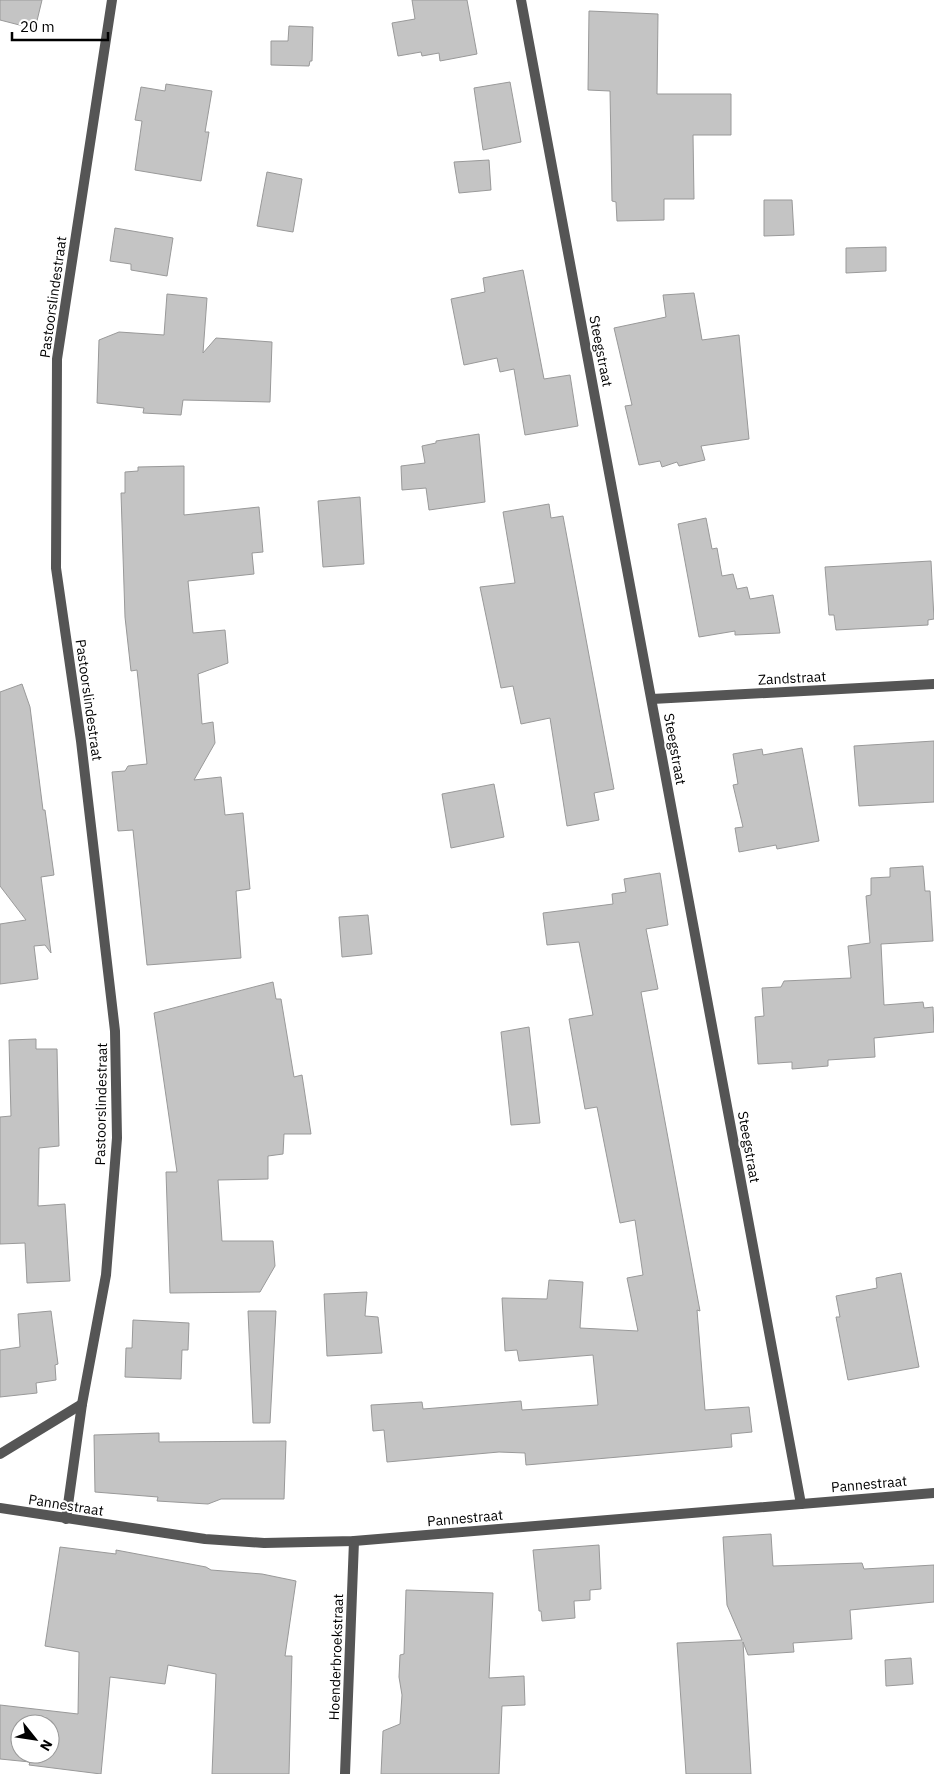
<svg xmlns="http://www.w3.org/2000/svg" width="934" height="1774" font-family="'IBM Plex Sans',sans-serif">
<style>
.building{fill:#c4c4c4;stroke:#999;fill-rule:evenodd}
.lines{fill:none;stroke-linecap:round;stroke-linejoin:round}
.minor{stroke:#555;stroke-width:10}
.labels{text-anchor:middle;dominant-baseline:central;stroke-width:4;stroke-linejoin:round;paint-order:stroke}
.street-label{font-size:14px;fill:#000;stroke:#fff}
</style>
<rect width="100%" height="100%" fill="#fff"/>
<g class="building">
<polygon points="0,0 42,0 35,29 0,20"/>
<polygon points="412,0 467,0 477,54 440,61 439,53 422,56 421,52 398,56 392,23 415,19"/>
<polygon points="589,11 658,14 657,94 731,94 731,135 693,135 694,199 664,199 664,220 617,221 616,202 612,201 610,91 588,90"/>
<polygon points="289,26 313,27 312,61 310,61 309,66 271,65 271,41 288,41"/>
<polygon points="510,82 521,142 483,150 474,88"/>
<polygon points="166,84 212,91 205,132 209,132 201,181 135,170 142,121 135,120 141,87 165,91"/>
<polygon points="489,160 491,190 459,193 454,162"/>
<polygon points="267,172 302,179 293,232 257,226"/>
<polygon points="764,200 792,200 794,235 764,236"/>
<polygon points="115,228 173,238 167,276 131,270 131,264 110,261"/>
<polygon points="886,247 886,271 846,273 846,248"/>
<polygon points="523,270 544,379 570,375 578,426 525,435 514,369 500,372 497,358 464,365 451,299 485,292 483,278"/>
<polygon points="694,293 702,340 739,335 749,439 701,446 705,460 679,466 677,462 662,467 660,461 639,465 625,406 632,405 614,328 666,317 663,295"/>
<polygon points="167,294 207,298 203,353 216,338 272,342 270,402 183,400 181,415 143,413 144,408 97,403 99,340 119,332 164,335"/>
<polygon points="479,434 485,502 429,510 426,488 402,490 401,466 425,463 422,446 436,443 436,441"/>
<polygon points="184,466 184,515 259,507 263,552 252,553 254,574 188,581 193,633 225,630 228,663 198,674 202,724 213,722 215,743 194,780 221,777 225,815 243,813 250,889 236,891 241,958 147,965 133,830 118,831 112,772 125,771 128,766 147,764 137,670 131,671 125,617 121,493 125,493 125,472 138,471 138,467"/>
<polygon points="360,497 364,564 323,567 318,501"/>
<polygon points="549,504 551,518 563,516 614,789 594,793 599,820 567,826 550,718 521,724 513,686 501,688 480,587 515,583 503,512"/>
<polygon points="706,518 712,549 717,548 722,576 733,574 737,589 747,587 750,599 773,595 780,633 735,635 735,631 699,637 678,524"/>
<polygon points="931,561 934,619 928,620 928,625 836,630 834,615 829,615 825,567"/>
<polygon points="22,684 30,707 43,810 45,810 54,875 41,877 51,953 45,945 34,946 38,979 0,984 0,924 26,920 0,886 0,692"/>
<polygon points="934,741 934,802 859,806 854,746"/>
<polygon points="802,748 819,841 777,849 776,845 739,852 735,828 743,827 733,785 738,784 733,754 762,749 763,755"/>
<polygon points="494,784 504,837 451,848 442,794"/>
<polygon points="923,866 925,891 930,891 933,941 881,944 884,1005 923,1002 924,1008 933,1007 934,1032 874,1038 875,1057 828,1060 828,1066 792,1069 792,1062 758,1064 755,1017 764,1016 762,988 781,987 784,981 851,978 848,946 870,943 866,896 871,895 871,878 890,877 890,868"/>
<polygon points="660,873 668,925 646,929 658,989 641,992 700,1311 697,1310 705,1410 749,1407 752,1432 731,1434 732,1447 642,1455 526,1465 525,1453 499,1452 387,1462 384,1430 373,1431 371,1405 422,1402 423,1409 521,1401 522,1410 598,1405 593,1355 519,1361 517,1350 505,1351 502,1298 547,1299 549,1280 583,1282 580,1328 638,1331 627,1278 643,1275 635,1220 620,1223 597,1107 585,1109 569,1019 593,1015 579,942 547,945 543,913 613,904 612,894 626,892 624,879"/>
<polygon points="368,915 372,954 342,957 339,917"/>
<polygon points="273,982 276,999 281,999 294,1077 302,1075 311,1134 284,1134 283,1154 268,1156 268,1179 218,1180 222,1241 273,1241 275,1266 260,1292 170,1293 166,1172 177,1172 154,1013"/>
<polygon points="529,1027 540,1123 511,1125 501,1032"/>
<polygon points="36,1039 36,1049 57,1049 59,1146 39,1148 38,1206 65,1204 70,1281 27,1283 25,1243 0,1244 0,1117 11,1116 9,1040"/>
<polygon points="901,1273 919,1367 848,1380 836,1317 840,1317 836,1296 877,1288 876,1278"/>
<polygon points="367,1292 365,1316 378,1317 382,1353 327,1356 324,1294"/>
<polygon points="51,1311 58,1364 55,1365 56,1380 36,1383 37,1393 0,1397 0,1350 20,1347 18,1314"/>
<polygon points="248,1311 276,1311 270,1423 253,1423"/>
<polygon points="133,1320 189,1323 188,1350 182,1350 181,1379 125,1377 126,1348 132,1348"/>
<polygon points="159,1433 159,1442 286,1441 284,1499 221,1499 208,1504 157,1501 158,1497 95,1492 94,1435"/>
<polygon points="771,1534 773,1566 862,1563 864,1569 934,1565 934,1602 850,1610 852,1639 793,1643 794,1652 748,1655 743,1642 751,1774 686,1774 677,1643 742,1640 727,1605 723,1537"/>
<polygon points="599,1545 601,1589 590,1590 590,1600 574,1601 575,1618 542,1621 541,1611 539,1611 533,1550"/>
<path d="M60 1547 116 1554V1550L206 1567 211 1570 262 1574 296 1581 285 1656H292L289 1774H212L216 1674 168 1665 165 1684 110 1677 101 1774 29 1765 30 1762 0 1759V1705L78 1714 79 1652 45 1646ZM20 1724H50V1754H20Z"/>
<polygon points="406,1590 493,1593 489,1678 524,1676 525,1705 502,1706 499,1774 381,1774 383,1731 400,1724 402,1695 399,1677 400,1655 404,1654"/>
<polygon points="911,1658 913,1684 886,1686 885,1660"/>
</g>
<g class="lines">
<g class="minor">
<polyline points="521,0 801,1504"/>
<polyline points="652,699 934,684"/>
<polyline points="0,1454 82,1404"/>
<polyline points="0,1508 205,1539 264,1543 354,1541 934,1493"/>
<polyline points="66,1519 82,1404 106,1275 117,1138 115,1031 81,741 56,568 57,359 112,0"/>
<polyline points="345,1774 354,1541"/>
</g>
</g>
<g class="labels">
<g class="street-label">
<text transform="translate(53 297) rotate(-82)">Pastoorslindestraat</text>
<text transform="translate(601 351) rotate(79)">Steegstraat</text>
<text transform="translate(792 678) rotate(-3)">Zandstraat</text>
<text transform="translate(89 700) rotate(82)">Pastoorslindestraat</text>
<text transform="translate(675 749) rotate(80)">Steegstraat</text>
<text transform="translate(101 1104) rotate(-89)">Pastoorslindestraat</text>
<text transform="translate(749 1147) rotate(80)">Steegstraat</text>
<text transform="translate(869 1484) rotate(-5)">Pannestraat</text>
<text transform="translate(66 1505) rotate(9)">Pannestraat</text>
<text transform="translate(465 1518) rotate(-5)">Pannestraat</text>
<text transform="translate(336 1657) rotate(-88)">Hoenderbroekstraat</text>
</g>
</g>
<g transform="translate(35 1739) rotate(120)"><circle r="24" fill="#ffffff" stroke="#999999"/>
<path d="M0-4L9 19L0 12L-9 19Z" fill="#000000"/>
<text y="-8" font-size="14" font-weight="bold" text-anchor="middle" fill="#000000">N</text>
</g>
<path d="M12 32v8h96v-8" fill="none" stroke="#000000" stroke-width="2.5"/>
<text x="20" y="32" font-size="15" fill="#000000" stroke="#ffffff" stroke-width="4" paint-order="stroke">20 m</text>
</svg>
